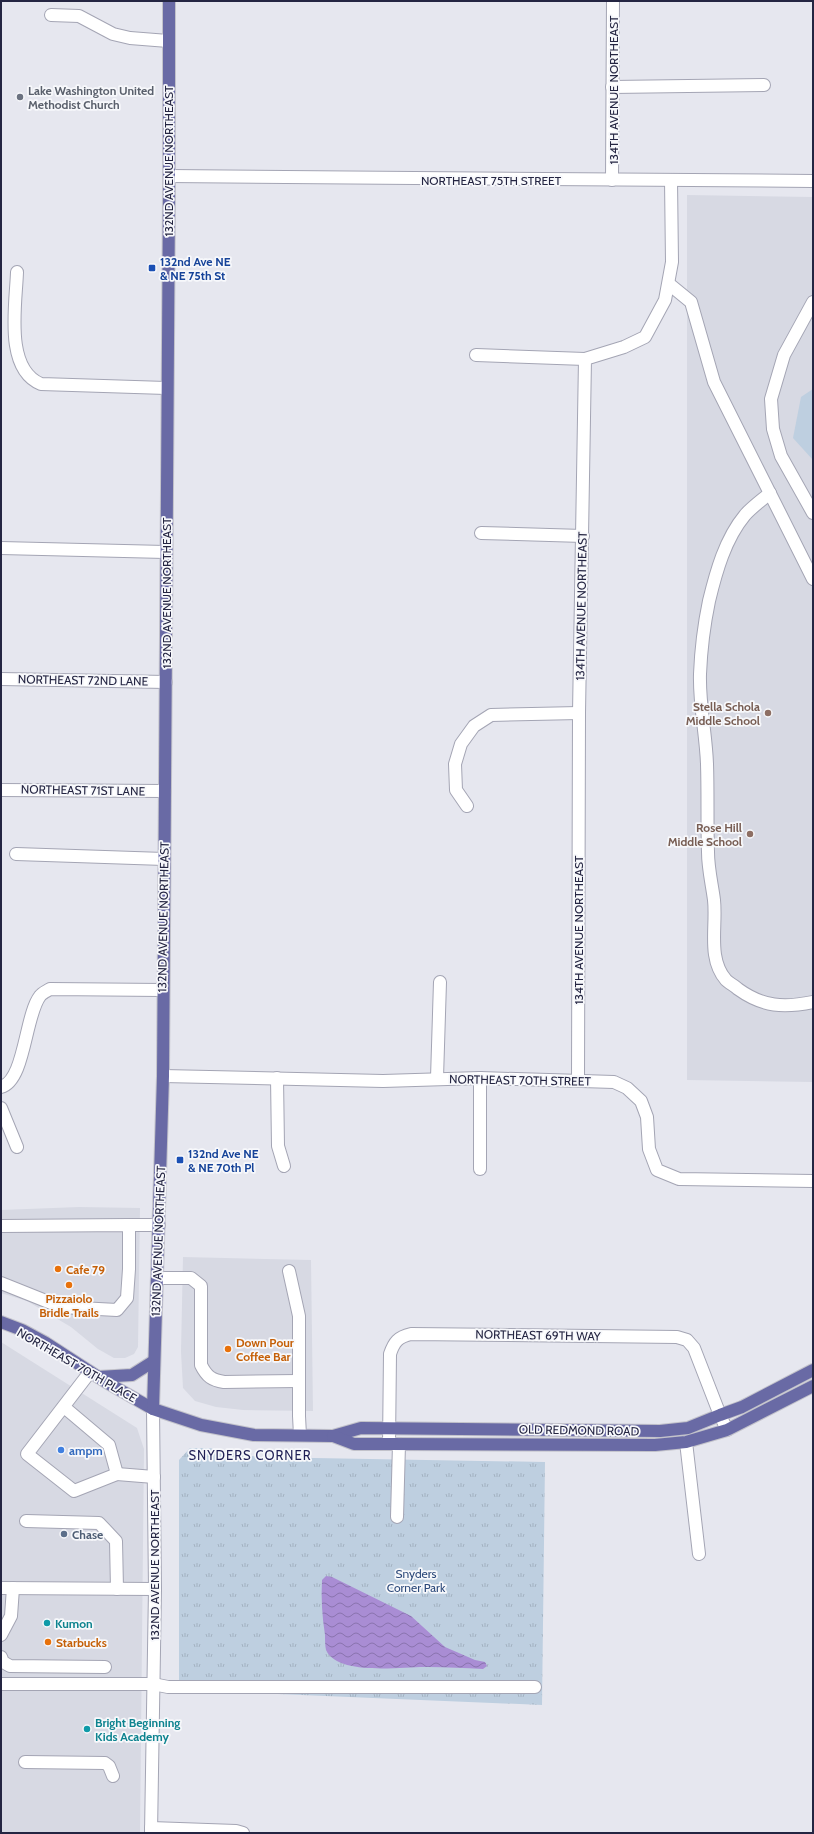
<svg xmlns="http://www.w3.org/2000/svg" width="814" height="1834" font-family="Cabin,sans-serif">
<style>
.built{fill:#d7d9e3}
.grass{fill:url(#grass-tufts)}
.pitch{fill:#becfe0}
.water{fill:url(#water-waves)}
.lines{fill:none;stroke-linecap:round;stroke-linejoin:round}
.minor-casing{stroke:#a4a5b4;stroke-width:14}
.major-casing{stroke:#c2c2ca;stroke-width:14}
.minor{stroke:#fff;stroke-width:12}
.major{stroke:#696aa5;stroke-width:12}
.worship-dot{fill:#6b7280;stroke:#f7f8fb;stroke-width:1.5}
.transit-dot{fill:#1a4fb4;stroke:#f7f8fb;stroke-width:1.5}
.education-dot{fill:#8d6e63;stroke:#f7f8fb;stroke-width:1.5}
.food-dot{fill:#e8710a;stroke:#f7f8fb;stroke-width:1.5}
.shop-dot{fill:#3f7fe0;stroke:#f7f8fb;stroke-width:1.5}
.service-dot{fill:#5c6f8a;stroke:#f7f8fb;stroke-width:1.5}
.culture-dot{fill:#0f9aa8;stroke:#f7f8fb;stroke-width:1.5}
.labels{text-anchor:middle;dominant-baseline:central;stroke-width:3.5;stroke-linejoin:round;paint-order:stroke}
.worship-label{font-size:12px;font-weight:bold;fill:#5b616d;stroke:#f7f8fb;text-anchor:start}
.street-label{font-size:12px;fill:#242542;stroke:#f7f8fb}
.transit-label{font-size:12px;font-weight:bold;fill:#164399;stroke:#f7f8fb;text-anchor:start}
.education-label{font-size:12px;font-weight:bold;fill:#785e54;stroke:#f7f8fb;text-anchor:end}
.food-label{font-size:12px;font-weight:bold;fill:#c56008;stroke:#f7f8fb;text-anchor:start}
.shop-label{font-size:12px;font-weight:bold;fill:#366cbe;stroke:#f7f8fb;text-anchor:start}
.service-label{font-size:12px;font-weight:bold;fill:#4e5e75;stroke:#f7f8fb;text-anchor:start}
.park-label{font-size:12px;fill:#2c497a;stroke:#f7f8fb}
.culture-label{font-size:12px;font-weight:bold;fill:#0d838f;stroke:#f7f8fb;text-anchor:start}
.neighbourhood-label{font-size:13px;letter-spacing:1px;fill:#1f1f55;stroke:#f7f8fb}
</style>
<defs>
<pattern id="grass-tufts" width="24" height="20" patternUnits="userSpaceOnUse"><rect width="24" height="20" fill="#becfe0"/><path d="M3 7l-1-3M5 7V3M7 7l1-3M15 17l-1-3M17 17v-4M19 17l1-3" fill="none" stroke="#a3b2c1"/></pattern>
<pattern id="water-waves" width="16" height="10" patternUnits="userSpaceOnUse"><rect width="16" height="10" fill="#a98dd4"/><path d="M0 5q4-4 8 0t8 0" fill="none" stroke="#8973ae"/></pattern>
</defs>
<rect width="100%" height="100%" fill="#e6e7ef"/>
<g class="built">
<polygon points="687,195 813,197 813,1082 687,1080"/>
<polygon points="79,1207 140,1208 138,1347 134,1354 125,1358 114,1358 98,1349 71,1327 27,1301 1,1293 1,1210"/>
<polygon points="183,1257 311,1260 313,1411 243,1410 216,1407 195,1401 183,1388 181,1352"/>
<polygon points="1,1342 137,1428 144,1449 140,1833 1,1833"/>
</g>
<polygon class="grass" points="190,1448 209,1448 258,1457 545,1462 542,1705 179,1690 179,1460"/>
<polygon class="pitch" points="813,389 813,460 793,438 801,397"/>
<path class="water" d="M326 1576 332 1577 411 1616 445 1647 475 1660 485 1662 487 1666 483 1669C465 1668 446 1667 428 1667 405 1666 338 1677 326 1650 325 1646 325 1639 325 1635 322 1616 321 1598 322 1580Z"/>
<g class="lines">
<defs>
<g id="minor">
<polyline points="51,15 79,16 113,34 130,38 168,41"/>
<polyline points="612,87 764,85"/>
<polyline points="169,176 813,181"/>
<polyline points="612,180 613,1"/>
<path d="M17 272C16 304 4 369 41 384L166 388"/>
<polyline points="669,284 691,302 714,382 813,579"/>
<polyline points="813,302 784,355 771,399 773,429 781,456 813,513"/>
<polyline points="476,355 585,359"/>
<path d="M770 493C762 500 752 507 745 515 725 539 716 572 709 601 704 625 701 649 700 674 699 704 706 734 707 764 708 794 707 823 708 852 708 869 712 884 714 900 717 926 707 958 726 980 729 983 735 986 738 989 763 1007 784 1008 813 1002"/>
<polyline points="481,533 583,536"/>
<polyline points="1,548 165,552"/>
<polyline points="1,679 166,682"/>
<polyline points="1,790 165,791"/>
<polyline points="467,806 456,790 455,764 461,744 474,726 491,715 579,713"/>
<polyline points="16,854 164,859"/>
<polyline points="163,1076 383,1081 480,1078 614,1082 627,1088 641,1101 647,1117 649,1149 657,1170 679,1179 813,1181"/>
<polyline points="277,1078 278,1146 284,1166"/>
<polyline points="437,1078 440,982"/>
<polyline points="480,1078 480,1169"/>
<polyline points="578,1080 579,713 585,359 624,347 645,337 665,300 672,262 671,180"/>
<path d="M1 1087C25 1081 25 1015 40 996 42 993 47 991 50 989L162 990"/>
<polyline points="1,1108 17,1147"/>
<polyline points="129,1225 159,1225"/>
<polyline points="1,1226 129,1225 129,1269 127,1298 117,1310 61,1307 1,1283"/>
<polyline points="289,1271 299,1316 299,1416 300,1435"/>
<path d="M157 1278H191L201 1286V1365C207 1377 212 1380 224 1382L298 1381"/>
<polyline points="64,1407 109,1445 117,1474 74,1491 27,1454 90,1372"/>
<polyline points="686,1442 699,1554"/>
<path d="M389 1444 390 1354C394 1342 398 1337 411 1334L677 1337 687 1340 694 1348 720 1415 727 1430"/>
<polyline points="117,1474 154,1477"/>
<polyline points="397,1517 399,1444"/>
<polyline points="26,1521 99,1523 116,1541 117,1589"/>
<polyline points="1,1588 155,1589"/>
<polyline points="1,1635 11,1616 13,1588"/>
<polyline points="1,1657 3,1662 10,1666 105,1667"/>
<polyline points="1,1684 153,1684 168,1687 535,1687"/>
<polyline points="25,1762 105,1763 109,1766 113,1776"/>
<polyline points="151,1828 236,1831 243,1833"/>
<polyline points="151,1833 155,1589 153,1409"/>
</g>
<g id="major">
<polyline points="1,1322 22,1330 46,1343 106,1382 153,1409 201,1425 254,1435 333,1436 361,1428 660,1431 688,1428 720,1415 742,1407 813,1370"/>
<polyline points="98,1377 132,1375 154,1361"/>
<polyline points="153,1409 163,1076 169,196 169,1"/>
<polyline points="333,1436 354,1444 389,1444 655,1445 686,1442 727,1430 813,1386"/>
</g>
</defs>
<use href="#minor" class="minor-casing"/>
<use href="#major" class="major-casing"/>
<use href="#minor" class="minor"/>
<use href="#major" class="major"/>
</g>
<circle class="worship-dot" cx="20" cy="97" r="4"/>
<g class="transit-dot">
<rect x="148" y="264" width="8" height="8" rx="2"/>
<rect x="176" y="1156" width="8" height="8" rx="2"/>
</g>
<g class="education-dot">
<circle cx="768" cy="713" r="4"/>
<circle cx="750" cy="834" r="4"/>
</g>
<g class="food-dot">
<circle cx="58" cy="1269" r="4"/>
<circle cx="69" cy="1285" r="4"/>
<circle cx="228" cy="1349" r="4"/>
<circle cx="48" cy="1642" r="4"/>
</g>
<circle class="shop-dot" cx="61" cy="1450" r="4"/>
<circle class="service-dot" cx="64" cy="1534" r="4"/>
<g class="culture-dot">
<circle cx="47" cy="1623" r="4"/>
<circle cx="87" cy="1729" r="4"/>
</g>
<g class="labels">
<g class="worship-label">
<text x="28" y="90">Lake Washington United<tspan x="28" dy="14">Methodist Church</tspan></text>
</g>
<g class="street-label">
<text transform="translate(613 90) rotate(-90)">134TH AVENUE NORTHEAST</text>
<text transform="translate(168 161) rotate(-90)">132ND AVENUE NORTHEAST</text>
<text x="491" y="180">NORTHEAST 75TH STREET</text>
<text transform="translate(166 593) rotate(-90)">132ND AVENUE NORTHEAST</text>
<text transform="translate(581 606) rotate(-89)">134TH AVENUE NORTHEAST</text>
<text transform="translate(83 680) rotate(1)">NORTHEAST 72ND LANE</text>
<text transform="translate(83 790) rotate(1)">NORTHEAST 71ST LANE</text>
<text transform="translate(163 917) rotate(-89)">132ND AVENUE NORTHEAST</text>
<text transform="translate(578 930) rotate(-90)">134TH AVENUE NORTHEAST</text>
<text transform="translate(520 1080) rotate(1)">NORTHEAST 70TH STREET</text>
<text transform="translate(158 1241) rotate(-88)">132ND AVENUE NORTHEAST</text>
<text transform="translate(538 1335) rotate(1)">NORTHEAST 69TH WAY</text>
<text transform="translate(77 1365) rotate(30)">NORTHEAST 70TH PLACE</text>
<text transform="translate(579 1430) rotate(1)">OLD REDMOND ROAD</text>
<text transform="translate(154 1565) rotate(-90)">132ND AVENUE NORTHEAST</text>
</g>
<g class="transit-label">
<text x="160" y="261">132nd Ave NE<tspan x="160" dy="14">&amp; NE 75th St</tspan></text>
<text x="188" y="1153">132nd Ave NE<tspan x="188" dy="14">&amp; NE 70th Pl</tspan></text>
</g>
<g class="education-label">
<text x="760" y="706">Stella Schola<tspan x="760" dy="14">Middle School</tspan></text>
<text x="742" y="827">Rose Hill<tspan x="742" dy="14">Middle School</tspan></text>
</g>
<g class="food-label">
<text x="66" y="1269">Cafe 79</text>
<text x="69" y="1298" text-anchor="middle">Pizzaiolo<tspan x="69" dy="14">Bridle Trails</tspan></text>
<text x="236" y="1342">Down Pour<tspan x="236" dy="14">Coffee Bar</tspan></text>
<text x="56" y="1642">Starbucks</text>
</g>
<g class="shop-label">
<text x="69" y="1450">ampm</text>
</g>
<g class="service-label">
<text x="72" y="1534">Chase</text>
</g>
<g class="park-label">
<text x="416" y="1573">Snyders<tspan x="416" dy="14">Corner Park</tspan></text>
</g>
<g class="culture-label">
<text x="55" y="1623">Kumon</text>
<text x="95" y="1722">Bright Beginning<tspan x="95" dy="14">Kids Academy</tspan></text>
</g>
<g class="neighbourhood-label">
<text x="250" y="1455">SNYDERS CORNER</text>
</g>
</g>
<rect width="814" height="1834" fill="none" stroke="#242542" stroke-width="4"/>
</svg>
